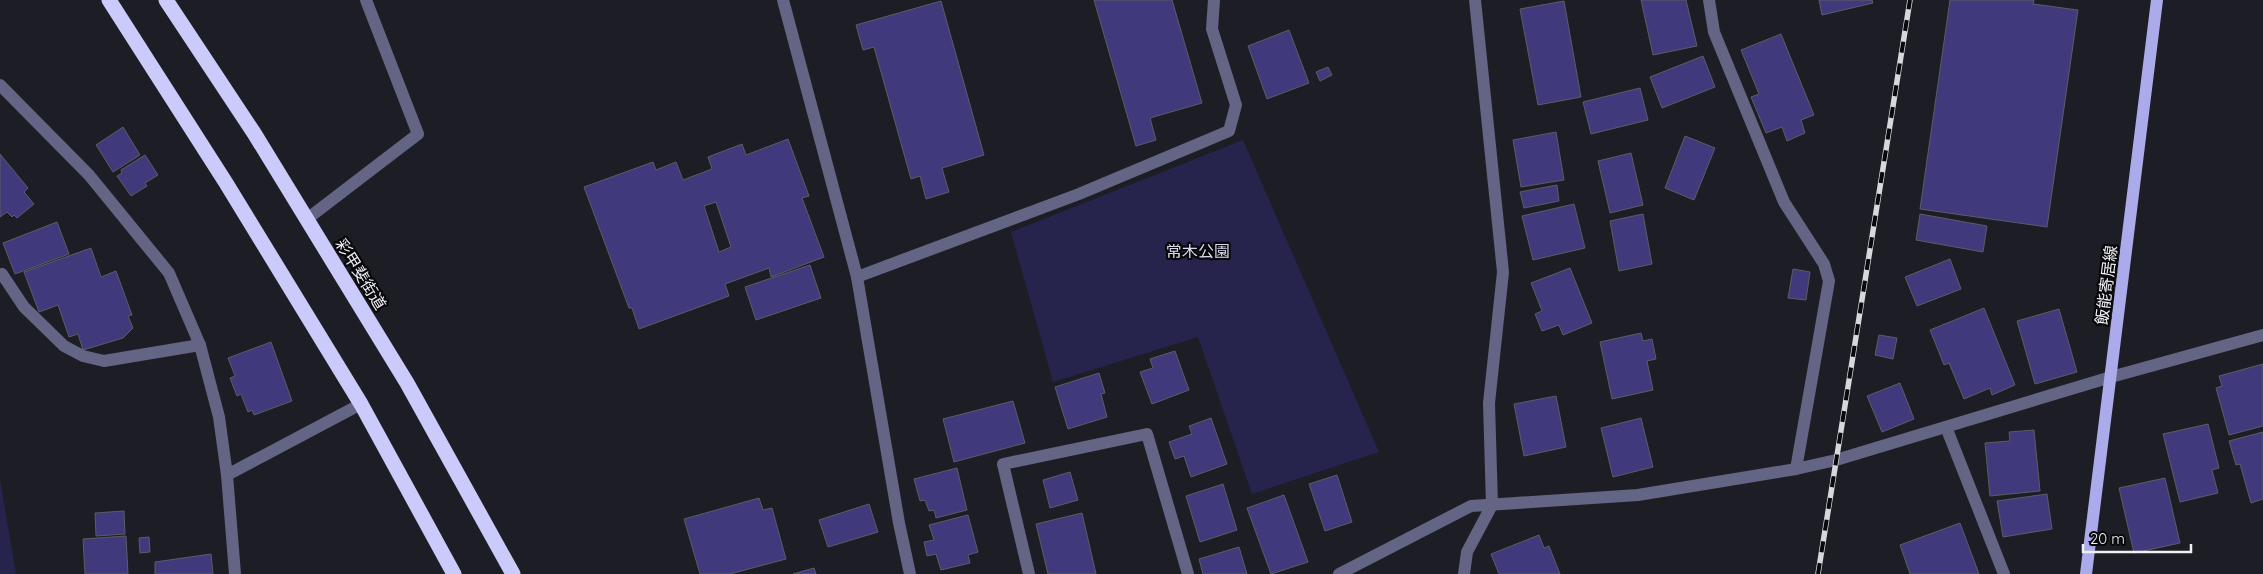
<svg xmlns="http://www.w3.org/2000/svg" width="2263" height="574" font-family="Quicksand,'Noto Sans JP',sans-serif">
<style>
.green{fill:#26234d}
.building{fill:#403a7d;stroke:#5c5c64;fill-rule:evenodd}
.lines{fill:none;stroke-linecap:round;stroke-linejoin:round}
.lane{stroke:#646484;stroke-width:12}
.street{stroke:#646484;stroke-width:12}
.primary{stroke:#ababec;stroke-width:12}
.highway{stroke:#cacbfb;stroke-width:15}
.rail-casing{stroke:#d7d8dd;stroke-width:5.5}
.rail{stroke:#08080b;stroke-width:4;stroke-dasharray:11;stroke-linecap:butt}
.labels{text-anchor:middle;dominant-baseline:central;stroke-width:4.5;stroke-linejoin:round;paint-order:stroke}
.park-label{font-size:16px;fill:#d8d9ee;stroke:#08080b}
.street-label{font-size:16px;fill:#f0f1f6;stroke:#08080b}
</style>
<rect width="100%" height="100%" fill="#1d1e25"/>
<g class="green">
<polygon points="1243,140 1379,452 1252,494 1198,337 1053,382 1011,232"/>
<polygon points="0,480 16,574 0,574"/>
</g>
<g class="building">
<polygon points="1094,0 1172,0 1202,103 1150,118 1156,140 1136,146"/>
<polygon points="1641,0 1686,0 1697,46 1653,55"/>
<polygon points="1819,0 1872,0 1873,3 1822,15"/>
<polygon points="1950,0 2034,0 2033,4 2078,10 2047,227 1920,209"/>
<polygon points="941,1 984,155 942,168 949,192 926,199 920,176 911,179 874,47 863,50 856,25"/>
<polygon points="1564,1 1581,97 1538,105 1520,9"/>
<polygon points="1289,30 1309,83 1267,99 1248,46"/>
<polygon points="1781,34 1814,115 1801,120 1805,133 1787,141 1782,127 1766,133 1751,97 1759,94 1741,50"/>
<polygon points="1703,56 1715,87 1662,108 1650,77"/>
<polygon points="1328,67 1332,75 1320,81 1316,72"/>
<polygon points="1640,88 1648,120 1591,134 1583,102"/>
<polygon points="123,127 140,155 113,172 96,145"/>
<polygon points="1556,132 1564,180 1521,187 1513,140"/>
<polygon points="1685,136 1715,148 1694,200 1665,188"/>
<path d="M788 139 809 196 802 198 824 257 771 277 769 268 725 284 729 296 639 329 632 308H629L584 187 653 162 656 170 676 162 683 180 712 169 708 157 742 144 746 155ZM716 202 731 247 719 252 704 206Z"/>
<polygon points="1631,153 1643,205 1610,213 1598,161"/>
<polygon points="0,154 28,188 24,192 34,204 17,218 14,215 12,217 7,212 0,217"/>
<polygon points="145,155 158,175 145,183 147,186 131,196 117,176 122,173 121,170"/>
<polygon points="1557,185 1559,201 1524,208 1520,192"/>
<polygon points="1574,204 1585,248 1533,260 1522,216"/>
<polygon points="1643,214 1652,264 1619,271 1610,221"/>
<polygon points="1920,214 1987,226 1983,252 1916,240"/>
<polygon points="57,222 69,254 15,274 3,243"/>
<polygon points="91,248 101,277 116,271 132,315 128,316 133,328 123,338 83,350 78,334 69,337 58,305 39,312 24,272"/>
<polygon points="1950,259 1961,289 1917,306 1905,277"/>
<polygon points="810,265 821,298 756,320 745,287"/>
<polygon points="1570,268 1592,323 1563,335 1559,325 1542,331 1535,314 1542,311 1531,283"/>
<polygon points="1793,269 1810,272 1806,300 1788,298"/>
<polygon points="1984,308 2015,385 1992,395 1990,388 1964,399 1949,363 1944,365 1930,330"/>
<polygon points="2059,309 2077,372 2035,384 2017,321"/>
<polygon points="1641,333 1643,341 1652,339 1656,359 1647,361 1653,390 1612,399 1600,342"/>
<polygon points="1879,335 1897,338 1893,359 1875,355"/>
<polygon points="271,342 292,401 254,415 252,410 248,412 241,394 237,396 230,378 235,376 228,358"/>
<polygon points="1175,351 1189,390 1152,404 1140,372 1153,368 1150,359"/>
<polygon points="2263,364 2263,426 2229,435 2216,388 2222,386 2219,376"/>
<polygon points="1099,373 1105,393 1101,394 1107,417 1068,429 1055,387"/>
<polygon points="1900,383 1914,419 1882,432 1867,396"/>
<polygon points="1556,396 1566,447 1524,456 1514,404"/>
<polygon points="1013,401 1025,443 954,462 943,419"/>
<polygon points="1211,418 1227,464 1191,477 1184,456 1175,459 1169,442 1192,434 1189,426"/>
<polygon points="1641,418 1653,467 1613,477 1601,428"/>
<polygon points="2208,424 2219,468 2212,470 2218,493 2180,502 2163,434"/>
<polygon points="2034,430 2040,491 1990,496 1985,443 2010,441 2009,432"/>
<polygon points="2263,432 2263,499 2251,503 2240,464 2236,465 2229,441"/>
<polygon points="957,468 967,510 936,518 934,510 929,511 925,500 920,501 914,479"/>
<polygon points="1070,472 1078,500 1050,508 1043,480"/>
<polygon points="1337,475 1352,522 1325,531 1309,484"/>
<polygon points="2165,478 2180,543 2134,553 2119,488"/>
<polygon points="1223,484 1237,530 1200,542 1186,496"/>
<polygon points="2047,494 2052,529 2003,537 1997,501"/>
<polygon points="1284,495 1308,562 1271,574 1247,508"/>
<polygon points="759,498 763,510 772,508 786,559 730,574 700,574 684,519"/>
<polygon points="869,504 878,532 828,547 819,520"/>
<polygon points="124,511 125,534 96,536 95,513"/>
<polygon points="1082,513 1096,574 1048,574 1036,524"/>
<polygon points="968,515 978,552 968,555 970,563 941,570 936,554 927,556 924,542 934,540 929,525"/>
<polygon points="1960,523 1979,574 1910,574 1900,545"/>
<polygon points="1539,535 1544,548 1549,546 1560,574 1499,574 1491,554"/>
<polygon points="126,536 128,574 85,574 83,539"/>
<polygon points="149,537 150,552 140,553 139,538"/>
<polygon points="1239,547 1247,574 1203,574 1199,559"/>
<polygon points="211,554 213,574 155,574 155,562"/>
<polygon points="814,568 816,574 793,574"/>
</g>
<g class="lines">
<g class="lane">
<polyline points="307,219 418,134 366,0"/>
<polyline points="2,274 24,307 64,346 83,356 104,361 200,345"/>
<polyline points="1029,574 1003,464 1147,434 1188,574"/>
</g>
<g class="street">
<polyline points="783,0 857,277 899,523 910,574"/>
<polyline points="1709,0 1714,32 1784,202 1824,264 1829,281 1796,469"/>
<polyline points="0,85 89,175 169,273 200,345 219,417 227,475 235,574"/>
<polyline points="857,277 1079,194 1229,131 1236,105 1212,29 1214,0"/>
<polyline points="1946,427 2004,574"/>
<polyline points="227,475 361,404"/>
<polyline points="1339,574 1471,506 1638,495 1796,469 1836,460 2111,377 2263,335"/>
<polyline points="1464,574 1467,552 1492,505 1489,403 1503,272 1475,0"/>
</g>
<polyline class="primary" points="2086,574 2157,0"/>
<g class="highway">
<polyline points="109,0 226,183 361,404 454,574"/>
<polyline points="166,0 254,133 407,383 513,574"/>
</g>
<defs>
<polyline id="rail" points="1818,574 1910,0"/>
</defs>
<use href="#rail" class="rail-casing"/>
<use href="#rail" class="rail"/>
</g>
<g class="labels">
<g class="park-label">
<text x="1198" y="251">常木公園</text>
</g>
<g class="street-label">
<text transform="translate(361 274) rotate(58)">彩甲斐街道</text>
<text transform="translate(2106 285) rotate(-83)">飯能寄居線</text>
</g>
</g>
<path d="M2083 544v8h108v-8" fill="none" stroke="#f0f1f6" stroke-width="2.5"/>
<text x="2090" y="544" font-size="15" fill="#f0f1f6" stroke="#08080b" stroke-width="4" paint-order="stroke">20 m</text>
</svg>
